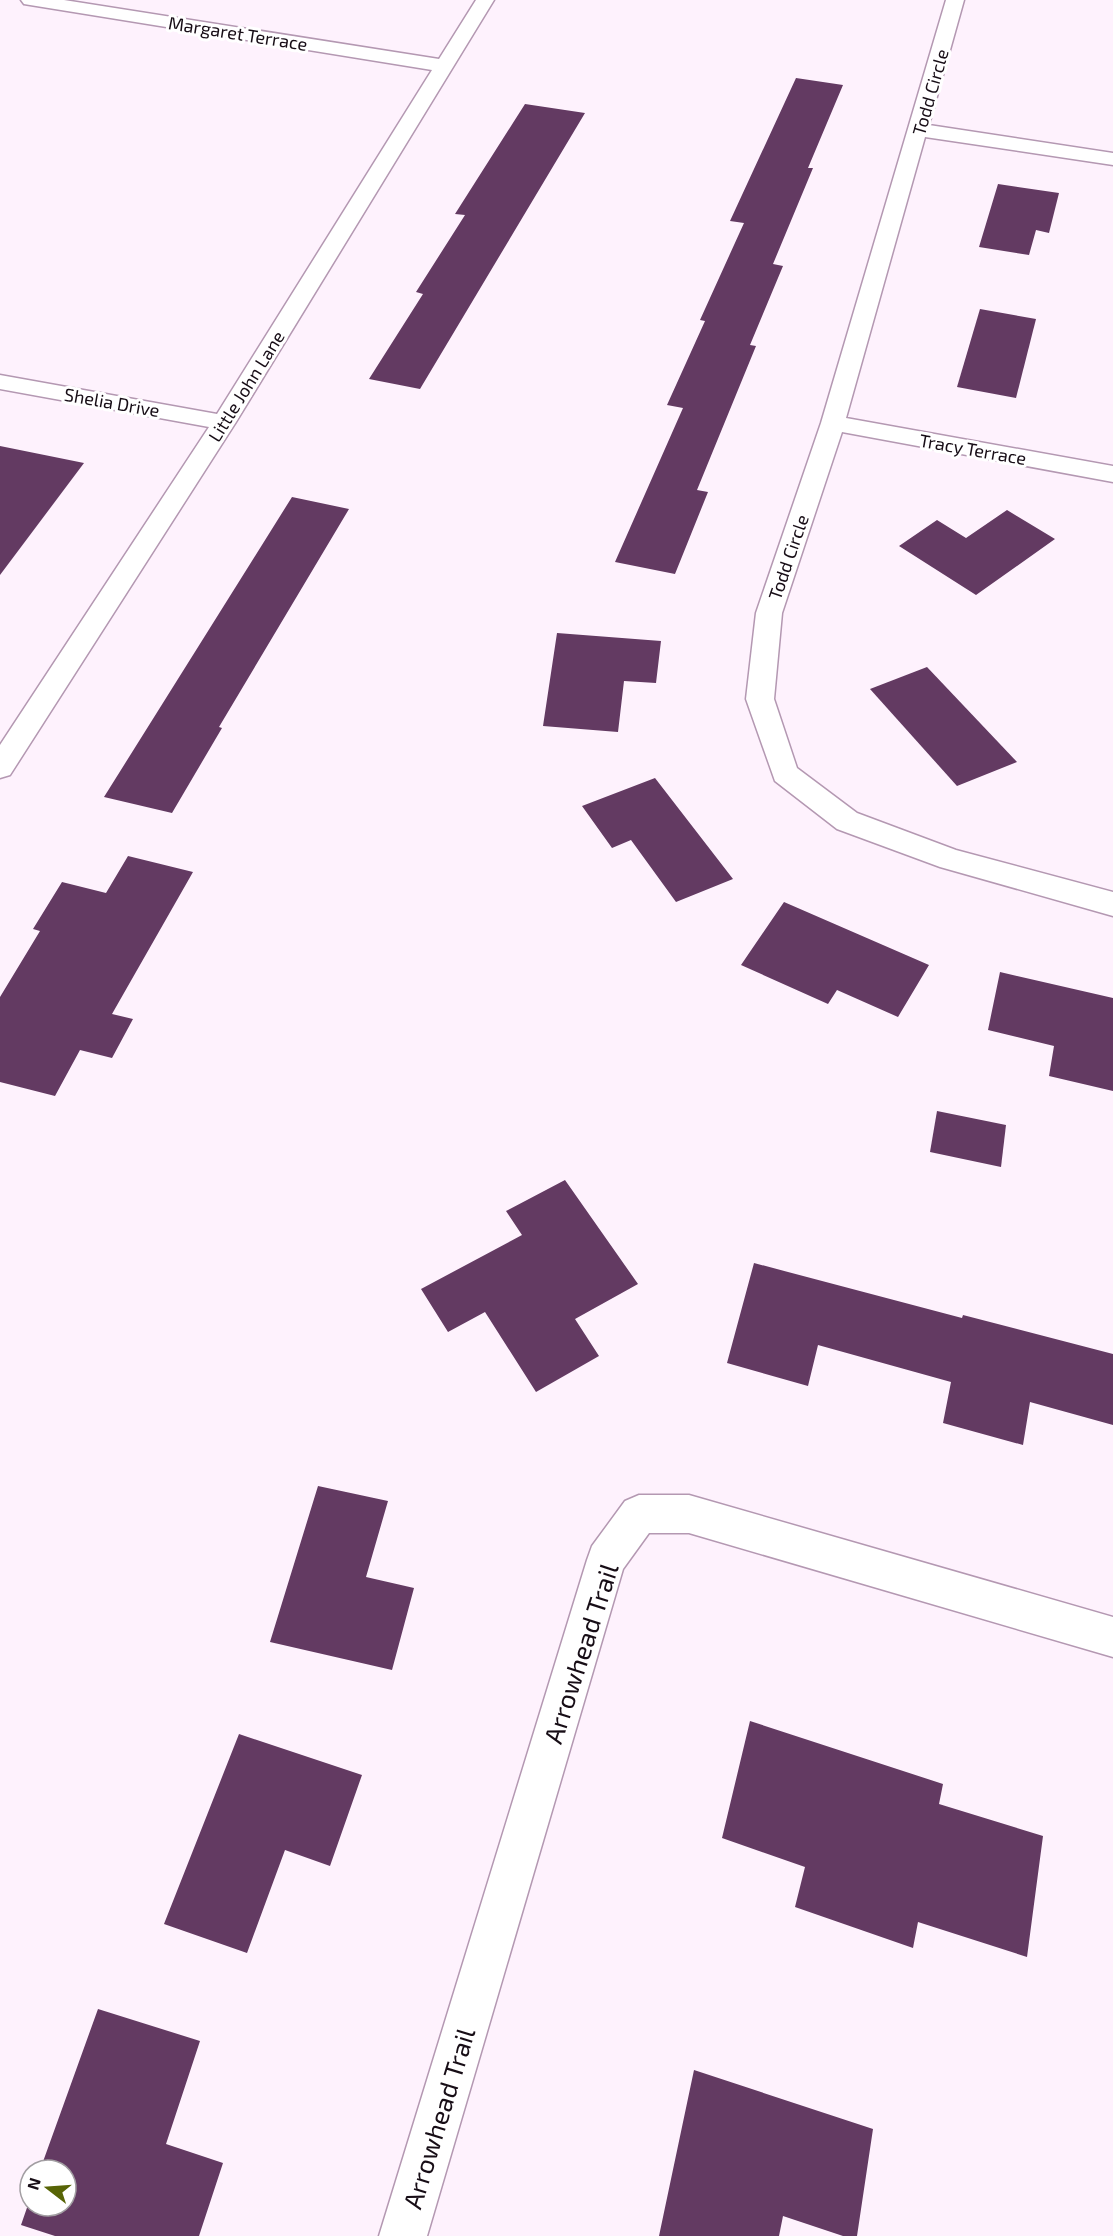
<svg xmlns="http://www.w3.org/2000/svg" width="1113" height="2236" font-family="'Exo 2',sans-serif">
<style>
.building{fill:#633a62}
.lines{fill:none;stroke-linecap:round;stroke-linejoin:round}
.minor-casing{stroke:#b498b2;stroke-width:3}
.minor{fill:#fff;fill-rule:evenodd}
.labels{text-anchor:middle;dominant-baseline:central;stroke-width:6;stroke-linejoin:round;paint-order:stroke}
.far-street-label{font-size:18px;fill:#170d16;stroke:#fff}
.near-street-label{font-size:26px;fill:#170d16;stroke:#fff}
</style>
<rect width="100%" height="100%" fill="#fef2fd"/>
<g class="building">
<polygon points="796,78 843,85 808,168 813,168 773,264 783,266 750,345 756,346 697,490 708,492 675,574 615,562 683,408 667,405 705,321 700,320 744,223 730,221"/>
<polygon points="525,104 585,113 420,389 369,379 423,294 416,292 465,215 455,214"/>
<polygon points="998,184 1059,193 1049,233 1036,230 1029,255 979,247"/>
<polygon points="980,309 1036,319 1016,398 957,387"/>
<polygon points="0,446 84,463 0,575"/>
<polygon points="292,497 349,509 219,727 222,728 172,813 104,797"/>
<polygon points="1007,510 1055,539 976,595 899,546 937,520 966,538"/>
<polygon points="557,633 661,641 656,683 624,681 618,732 543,726"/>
<polygon points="927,667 1017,762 957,786 870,689"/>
<polygon points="655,778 733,879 676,902 631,840 612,848 582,806"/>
<polygon points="128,856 193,872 112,1014 133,1019 112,1058 80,1050 55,1096 0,1082 0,997 40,931 33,929 62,882 106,893"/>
<polygon points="784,902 929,965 898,1017 837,990 828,1004 741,965"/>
<polygon points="1000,972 1113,998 1113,1091 1049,1076 1054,1046 988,1030"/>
<polygon points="937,1111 1006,1125 1001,1167 930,1152"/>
<polygon points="565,1180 638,1284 575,1319 599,1356 536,1392 485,1312 448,1332 421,1289 522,1235 506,1211"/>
<polygon points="754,1263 962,1318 963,1315 1113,1354 1113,1425 1030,1402 1023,1445 943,1423 951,1382 818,1345 808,1386 727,1363"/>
<polygon points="318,1486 388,1501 366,1577 414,1588 392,1670 270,1642"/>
<polygon points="750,1721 943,1784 939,1804 1043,1836 1027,1957 918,1922 913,1948 795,1907 805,1867 722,1838"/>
<polygon points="239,1734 362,1775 330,1866 285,1850 247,1953 164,1924"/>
<polygon points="98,2009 200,2041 166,2144 223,2163 199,2236 55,2236 21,2225 30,2199 30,2206 66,2206 66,2170 40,2170"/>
<polygon points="694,2070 873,2129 857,2236 843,2236 783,2216 779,2236 659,2236"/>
</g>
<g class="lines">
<defs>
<g id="minor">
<polygon points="21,0 64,0 439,59 476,0 494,0 236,422 10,775 0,778 0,745 209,427 0,389 0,375 217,414 432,70 30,5 24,4"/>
<polygon points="946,0 964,0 929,125 1113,153 1113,165 925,137 846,418 1113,466 1113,482 842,432 782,613 774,699 797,768 857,813 956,850 1113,892 1113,916 940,867 837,829 775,781 746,699 756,613 821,423"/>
<polygon points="639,1495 689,1495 1113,1617 1113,1657 689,1533 649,1533 623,1569 427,2236 379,2236 587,1560 592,1546 625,1501"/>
</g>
</defs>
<use href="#minor" class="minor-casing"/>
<use href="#minor" class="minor"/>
</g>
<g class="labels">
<g class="far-street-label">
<text transform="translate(238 33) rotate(9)">Margaret Terrace</text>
<text transform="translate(930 92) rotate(-74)">Todd Circle</text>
<text transform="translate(246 386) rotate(-58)">Little John Lane</text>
<text transform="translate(112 402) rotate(10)">Shelia Drive</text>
<text transform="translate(973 449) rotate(10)">Tracy Terrace</text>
<text transform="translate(788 557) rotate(-71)">Todd Circle</text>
</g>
<g class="near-street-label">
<text transform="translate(580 1653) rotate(-72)">Arrowhead Trail</text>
<text transform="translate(438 2118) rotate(-73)">Arrowhead Trail</text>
</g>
</g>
<g transform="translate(48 2188) rotate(287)"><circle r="28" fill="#ffffff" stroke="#a29ea2" stroke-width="1.5"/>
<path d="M0-4.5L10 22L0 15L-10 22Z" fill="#576406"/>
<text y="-9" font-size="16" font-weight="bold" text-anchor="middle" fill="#170d16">N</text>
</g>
</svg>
